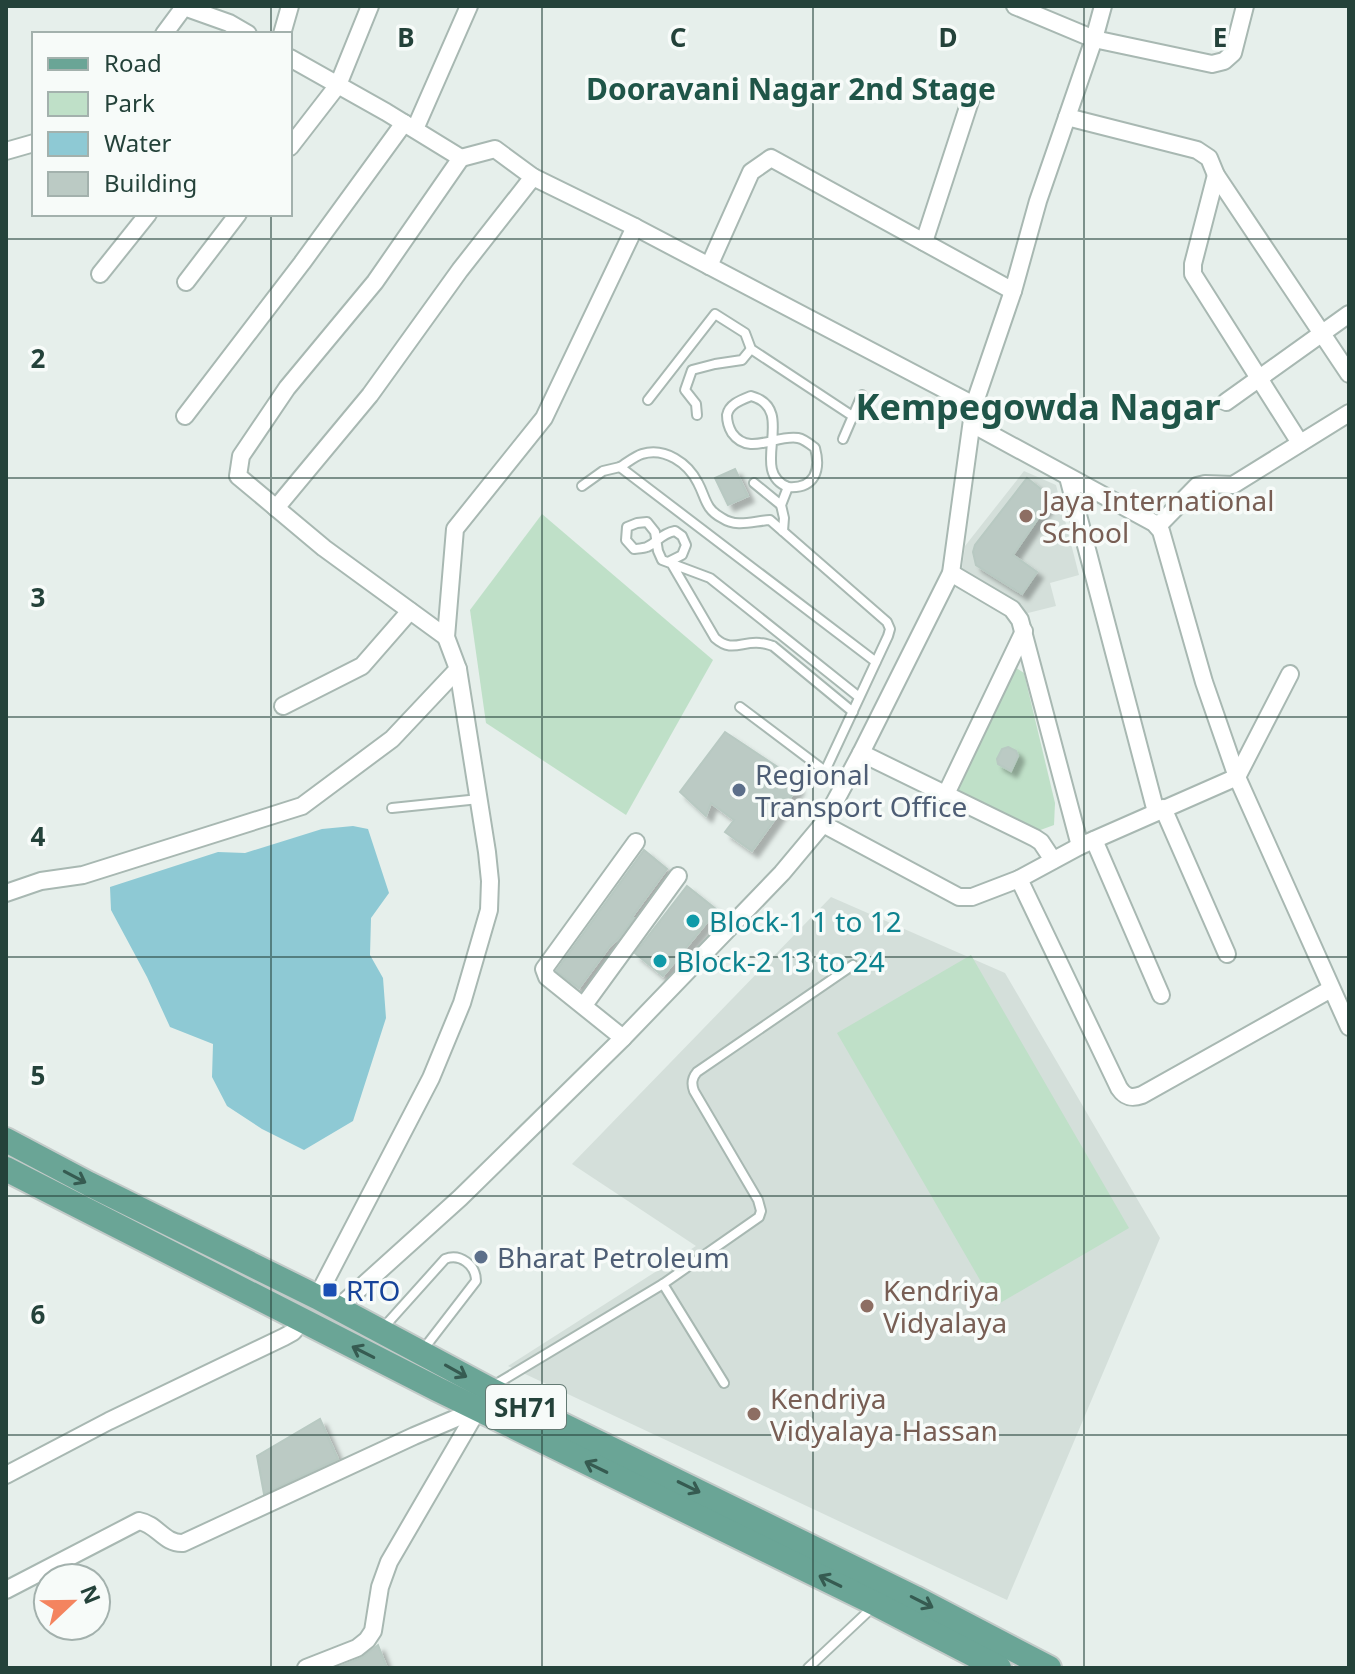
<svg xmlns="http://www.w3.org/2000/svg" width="1355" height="1674" font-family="'Noto Sans',sans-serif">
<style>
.built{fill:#d4dfda}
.green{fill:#bfe0c8}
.water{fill:#8ec9d4}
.building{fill:#bbcac4;stroke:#b8c9c2;stroke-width:2;filter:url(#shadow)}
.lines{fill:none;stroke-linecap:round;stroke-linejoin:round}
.service-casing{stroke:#a8b8b2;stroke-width:12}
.minor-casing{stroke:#a8b8b2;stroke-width:20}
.primary-casing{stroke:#c2cac8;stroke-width:28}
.service{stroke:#fff;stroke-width:8}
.minor{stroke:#fff;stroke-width:16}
.primary{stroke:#6aa596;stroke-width:24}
.oneway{stroke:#365b51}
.grid{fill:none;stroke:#24423a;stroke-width:2;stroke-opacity:0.55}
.education-dot{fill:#8d6e63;stroke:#f7fbf9;stroke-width:3}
.service-dot{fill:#5c6f8a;stroke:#f7fbf9;stroke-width:3}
.culture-dot{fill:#0f9aa8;stroke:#f7fbf9;stroke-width:3}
.transit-dot{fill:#1a4fb4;stroke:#f7fbf9;stroke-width:3}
.labels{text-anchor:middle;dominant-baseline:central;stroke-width:7;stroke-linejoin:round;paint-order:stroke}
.shield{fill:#f7fbf9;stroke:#637a73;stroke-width:2}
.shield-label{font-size:26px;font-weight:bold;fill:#24423a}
.education-label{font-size:28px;fill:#785e54;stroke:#f7fbf9;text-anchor:start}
.service-label{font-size:28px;fill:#4e5e75;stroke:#f7fbf9;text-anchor:start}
.culture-label{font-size:28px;fill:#0d838f;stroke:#f7fbf9;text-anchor:start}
.transit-label{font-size:28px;fill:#164399;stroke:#f7fbf9;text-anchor:start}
.neighbourhood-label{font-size:30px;font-weight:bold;fill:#1f5548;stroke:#f7fbf9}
.district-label{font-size:36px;font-weight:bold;fill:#1f5548;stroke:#f7fbf9}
.grid-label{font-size:26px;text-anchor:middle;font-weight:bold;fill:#24423a;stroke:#f7fbf9;stroke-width:7;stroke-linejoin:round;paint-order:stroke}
</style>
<defs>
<filter id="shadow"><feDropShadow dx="6" dy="6" stdDeviation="2" flood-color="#0004"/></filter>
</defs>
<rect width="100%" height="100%" fill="#e6efeb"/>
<g class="built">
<polygon points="1024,471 1056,485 1079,575 1050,583 1056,606 1024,614 1022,605 962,569 965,546"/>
<polygon points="831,897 1005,973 1160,1238 1007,1600 508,1366 696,1246 572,1164"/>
</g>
<g class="green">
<polygon points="542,514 713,660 626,815 486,723 470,610"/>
<polygon points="1015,667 1024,673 1055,803 1054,825 1035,832 957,789"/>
<polygon points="971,955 1129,1228 995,1306 837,1033"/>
</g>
<polygon class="water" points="353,826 368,829 389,893 371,918 370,955 383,978 386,1018 353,1121 304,1150 262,1129 227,1106 212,1077 213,1044 170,1027 147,977 111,910 110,887 218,852 245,853 322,829"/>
<g class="building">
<polygon points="735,469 748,496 728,505 715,478"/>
<polygon points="1027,478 1052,498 1013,555 1037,572 1022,594 976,565 973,552 975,545"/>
<polygon points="725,732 782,770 779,773 798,787 752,851 725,832 734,820 711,803 706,816 680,792"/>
<polygon points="1008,747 1016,751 1018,756 1011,771 998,764 997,759 1002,749"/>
<polygon points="644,850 667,869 632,917 634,918 618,939 610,946 579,988 556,971"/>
<polygon points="687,886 717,910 663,976 635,953"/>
<polygon points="320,1419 338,1459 264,1494 257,1456"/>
<polygon points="378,1645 387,1668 336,1668 361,1658"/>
</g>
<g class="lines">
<defs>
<g id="service">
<polyline points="648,400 715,314 745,333 751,349 854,417"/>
<polyline points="697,415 696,404 685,390 692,370 715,364 742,360 751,349"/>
<polyline points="843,439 862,395"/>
<polyline points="754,483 781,505"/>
<polyline points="582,486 603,471 620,467"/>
<path d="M788 487C815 489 821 470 815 448 810 444 804 439 798 438 776 434 749 457 732 433 729 428 727 422 727 415 729 404 741 400 751 396 799 409 747 472 788 487"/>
<polyline points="783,531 784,518 781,505 788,487"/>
<polyline points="740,707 825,771 843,786"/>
<path d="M853 712 773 646C769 645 765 643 760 643 741 641 732 653 715 638L670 561 682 555 686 545 682 536 675 531C660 534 658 542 647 547 646 548 635 549 634 549L626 540 627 527 637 523 647 522 655 532 658 551 662 560 710 578 859 697"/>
<path d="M825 771 888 636 890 629 887 622 770 520C753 521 737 528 722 518 705 509 706 498 698 483 688 463 665 447 642 454 635 456 627 463 620 467L876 662"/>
<polyline points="392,808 479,799"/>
<polyline points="663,1284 724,1383"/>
<path d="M384 1327 445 1259C460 1253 476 1265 476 1281L422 1351"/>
<path d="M493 1386 663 1284 759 1217 761 1211 758 1200 694 1091C691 1083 692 1078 697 1072L853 965"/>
<polyline points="808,1668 874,1606"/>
</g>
<g id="minor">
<polyline points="1015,6 1094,39 1212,64 1224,61 1233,53 1245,6"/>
<polyline points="164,34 184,7 229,23 248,34"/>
<polyline points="282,34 290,6"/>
<polyline points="290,58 386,112 461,158 375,282 287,388 241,456 238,476 324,548 446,637"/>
<polyline points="1067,117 1197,150 1209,158 1216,175 1349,374"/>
<polyline points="415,129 469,6"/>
<polyline points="290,147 338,85 370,6"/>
<polyline points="6,151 34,143"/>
<polyline points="1216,175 1193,264 1193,274 1300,443"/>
<polyline points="533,177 635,227 974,405"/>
<polyline points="924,242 972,95"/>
<polyline points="709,266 751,172 771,158 1013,291"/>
<polyline points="100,274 148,214"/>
<polyline points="186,282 238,214"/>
<polyline points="1226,402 1349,314"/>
<polyline points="185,416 302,263 404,123"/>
<polyline points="972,424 1154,523 1161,531 1204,682 1237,777 1349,1027"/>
<polyline points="1068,477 1156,812"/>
<polyline points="276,508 370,395 460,270 533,177 495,149 461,158"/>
<polyline points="1158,526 1197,486 1205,484 1233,485 1349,413"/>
<polyline points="951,573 1012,609 1020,620 1080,846"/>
<polyline points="283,706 362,666 410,611"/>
<polyline points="861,753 1035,838 1041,842 1053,860"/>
<polyline points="946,794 1024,631"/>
<polyline points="1163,808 1227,954"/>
<polyline points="823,824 959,897 972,897 1019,879 1080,846 1237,777 1290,674"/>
<polyline points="1094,840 1161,995"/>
<path d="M1019 879 1119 1088C1125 1097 1131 1099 1142 1095L1331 989"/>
<polyline points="6,893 41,881 83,875 302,806 392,739 458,669 446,637 455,529 544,418 635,227"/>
<polyline points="584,1005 678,876"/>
<polyline points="623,1038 547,977 544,969 636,842"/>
<polyline points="317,1297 431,1078 462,1003 489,910 490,881 487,852 458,669"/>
<polyline points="338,1308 460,1198 623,1038 782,873 823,824 861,753 951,573 974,405 1013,291 1038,201 1094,39 1103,6"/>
<polyline points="6,1475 109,1421 284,1337 293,1332 302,1321"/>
<path d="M6 1590 139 1521C157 1524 164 1544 183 1543L414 1436 478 1409 480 1404"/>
<polyline points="306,1668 357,1648 367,1640 373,1631 380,1587 389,1562 478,1409"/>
</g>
<g id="primary">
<polyline points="6,1140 89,1184 317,1297 489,1389 915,1598 1049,1668"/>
<polyline points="6,1169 437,1389 876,1604 999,1668"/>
</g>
</defs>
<use href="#service" class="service-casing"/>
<use href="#minor" class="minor-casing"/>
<use href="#primary" class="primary-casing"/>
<use href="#service" class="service"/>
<use href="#minor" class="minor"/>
<use href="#primary" class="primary"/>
</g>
<defs><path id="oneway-shaft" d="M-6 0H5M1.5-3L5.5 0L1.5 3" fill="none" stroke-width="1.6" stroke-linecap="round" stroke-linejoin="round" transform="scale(2)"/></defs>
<g class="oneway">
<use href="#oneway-shaft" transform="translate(75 1177) rotate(28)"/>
<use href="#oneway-shaft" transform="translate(363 1352) rotate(-153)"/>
<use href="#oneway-shaft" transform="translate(456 1371) rotate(29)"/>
<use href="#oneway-shaft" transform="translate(596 1467) rotate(-154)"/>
<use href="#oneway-shaft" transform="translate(689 1487) rotate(26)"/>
<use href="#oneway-shaft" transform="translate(830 1581) rotate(-154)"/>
<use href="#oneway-shaft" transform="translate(922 1602) rotate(27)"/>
</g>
<path class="grid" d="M271 6V34M542 6V1668M813 6V1668M1084 6V1668M271 214V1668M6 239H1349M6 478H1349M6 717H1349M6 957H1349M6 1196H1349M6 1435H1349"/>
<g class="education-dot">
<circle cx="1026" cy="516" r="8"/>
<circle cx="867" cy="1306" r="8"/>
<circle cx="754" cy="1414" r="8"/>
</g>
<g class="service-dot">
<circle cx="739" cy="790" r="8"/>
<circle cx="481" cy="1257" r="8"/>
</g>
<g class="culture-dot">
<circle cx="693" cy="921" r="8"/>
<circle cx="660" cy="961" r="8"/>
</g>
<rect class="transit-dot" x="322" y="1282" width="16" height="16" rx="4"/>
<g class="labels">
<rect class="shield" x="486" y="1385" width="80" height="44" rx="6"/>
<g class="shield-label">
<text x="526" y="1407">SH71</text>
</g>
<g class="education-label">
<text x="1042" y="500">Jaya International<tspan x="1042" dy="32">School</tspan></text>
<text x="883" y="1290">Kendriya<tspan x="883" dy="32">Vidyalaya</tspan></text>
<text x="770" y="1398">Kendriya<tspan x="770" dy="32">Vidyalaya Hassan</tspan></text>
</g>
<g class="service-label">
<text x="755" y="774">Regional<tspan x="755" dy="32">Transport Office</tspan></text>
<text x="497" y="1257">Bharat Petroleum</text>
</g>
<g class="culture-label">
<text x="709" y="921">Block-1 1 to 12</text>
<text x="676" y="961">Block-2 13 to 24</text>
</g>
<g class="transit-label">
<text x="346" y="1290">RTO</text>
</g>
<g class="neighbourhood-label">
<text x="791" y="88">Dooravani Nagar 2nd Stage</text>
</g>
<g class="district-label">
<text x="1038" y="406">Kempegowda Nagar</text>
</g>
</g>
<g class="grid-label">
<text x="406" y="47">B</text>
<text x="678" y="47">C</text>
<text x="948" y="47">D</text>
<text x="1220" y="47">E</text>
<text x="38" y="368">2</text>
<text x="38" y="607">3</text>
<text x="38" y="846">4</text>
<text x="38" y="1085">5</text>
<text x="38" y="1324">6</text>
</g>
<rect width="1355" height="1674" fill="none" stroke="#24423a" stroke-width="16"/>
<rect x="32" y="32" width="260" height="184" fill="#f7fbf9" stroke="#a3b1ad" stroke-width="2"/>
<rect x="48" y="58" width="40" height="12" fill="#6aa596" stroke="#a3b1ad" stroke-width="2"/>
<text x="104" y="72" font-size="24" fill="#24423a">Road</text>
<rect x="48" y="92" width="40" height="24" fill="#bfe0c8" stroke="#a3b1ad" stroke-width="2"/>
<text x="104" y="112" font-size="24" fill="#24423a">Park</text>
<rect x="48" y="132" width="40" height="24" fill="#8ec9d4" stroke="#a3b1ad" stroke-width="2"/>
<text x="104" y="152" font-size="24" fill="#24423a">Water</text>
<rect x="48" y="172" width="40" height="24" fill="#bbcac4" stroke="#a3b1ad" stroke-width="2"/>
<text x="104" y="192" font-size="24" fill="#24423a">Building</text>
<g transform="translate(72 1602) rotate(68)"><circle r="38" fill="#f7fbf9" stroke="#a3b1ad" stroke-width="2"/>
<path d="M0-6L14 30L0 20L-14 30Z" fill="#f4845f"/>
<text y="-12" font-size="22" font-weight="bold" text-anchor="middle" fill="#24423a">N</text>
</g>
</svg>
